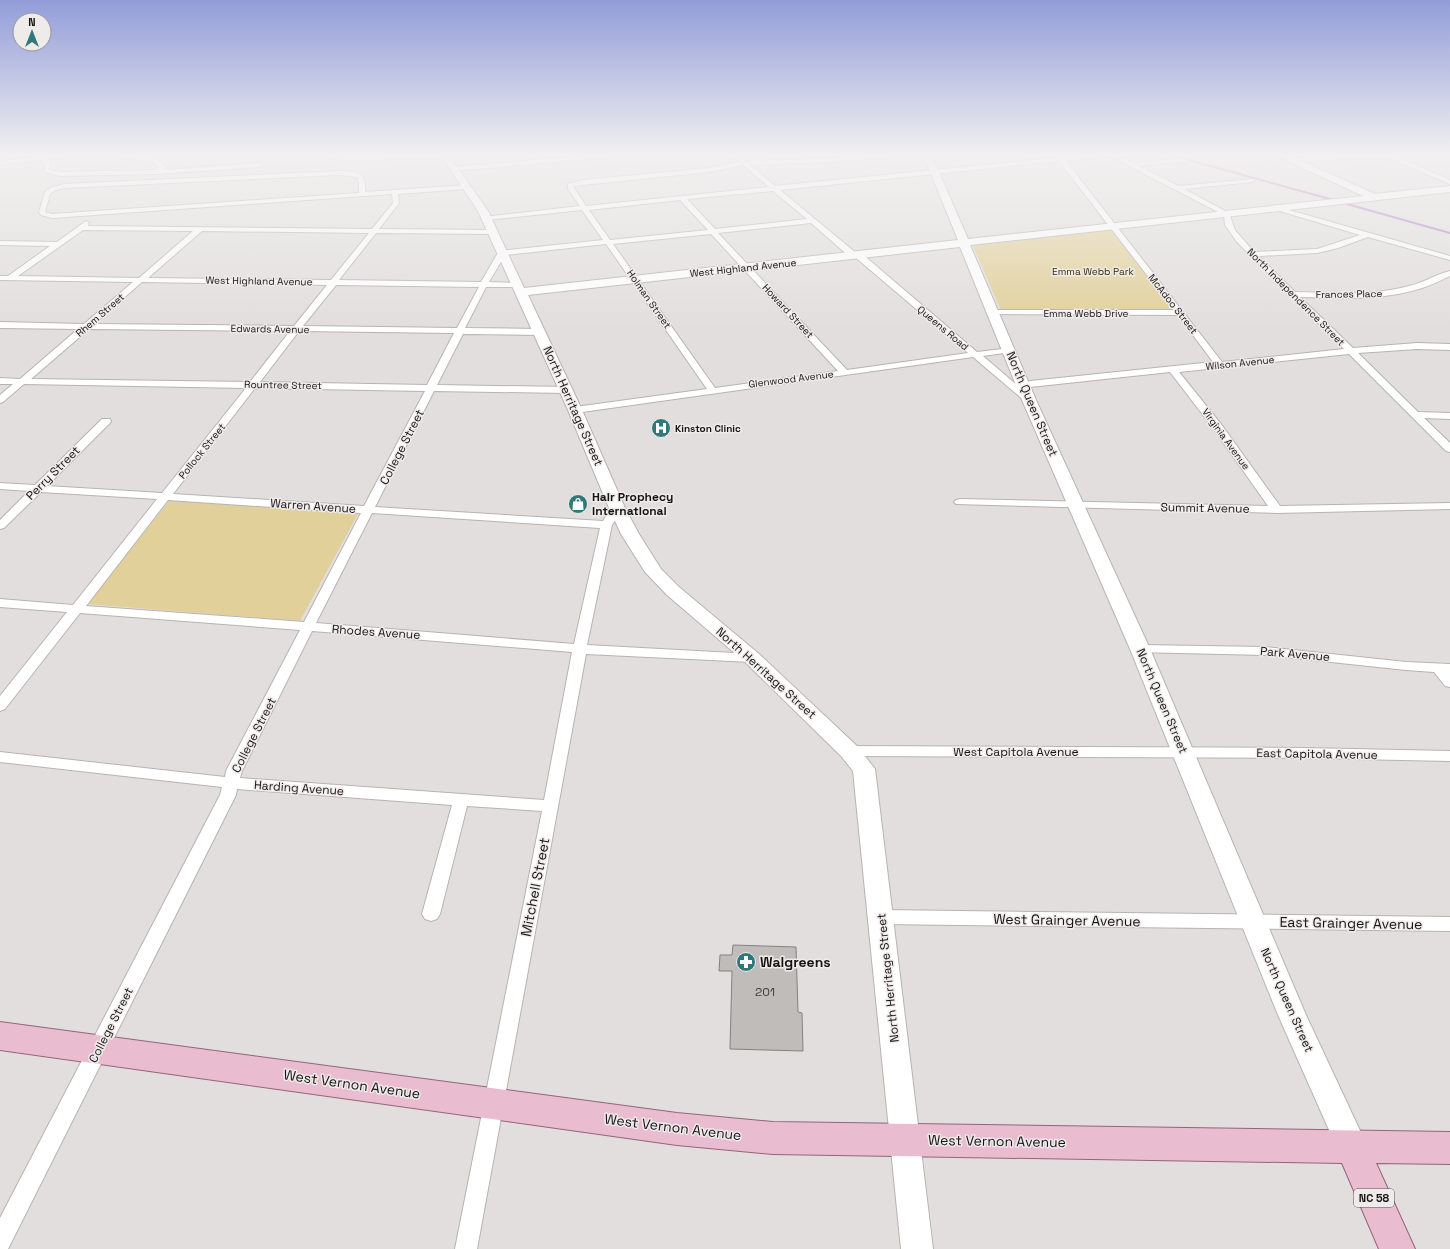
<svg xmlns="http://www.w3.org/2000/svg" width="1450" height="1249" font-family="'Space Grotesk',sans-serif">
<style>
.green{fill:#e1d099}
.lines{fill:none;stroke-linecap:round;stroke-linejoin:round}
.stream{stroke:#b17bc3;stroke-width:2}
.building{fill:#c0bcba;stroke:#84817f}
.street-casing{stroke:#b8b3b3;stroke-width:2}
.secondary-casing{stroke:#b8b3b3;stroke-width:2}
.primary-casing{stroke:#956479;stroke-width:2}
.street{fill:#fff;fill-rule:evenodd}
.secondary{fill:#fff;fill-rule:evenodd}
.primary{fill:#e9bcd0;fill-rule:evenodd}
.labels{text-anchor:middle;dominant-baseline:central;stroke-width:3;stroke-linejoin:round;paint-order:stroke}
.far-street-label{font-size:10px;fill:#151313;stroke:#f0ebeb}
.far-park-label{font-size:10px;fill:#362b01;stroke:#f0ebeb}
.far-poi-label{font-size:10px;font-weight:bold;fill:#151313;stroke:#f0ebeb;text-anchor:start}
.shield{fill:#f0ebeb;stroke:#575454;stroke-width:1}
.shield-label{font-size:11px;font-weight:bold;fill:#151313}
.street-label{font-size:12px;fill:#151313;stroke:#f0ebeb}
.poi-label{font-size:12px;font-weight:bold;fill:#151313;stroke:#f0ebeb;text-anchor:start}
.near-number-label{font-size:12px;fill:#403d3d}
.near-street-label{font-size:14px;fill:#151313;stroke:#f0ebeb}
.near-poi-label{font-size:14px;font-weight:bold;fill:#151313;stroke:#f0ebeb;text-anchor:start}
</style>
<rect width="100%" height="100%" fill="#e2dede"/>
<g class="green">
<polygon points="1111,229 1175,311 1001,310 972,244"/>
<polygon points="170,500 359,512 300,621 87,604"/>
</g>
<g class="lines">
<g class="stream">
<polyline points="1167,154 1330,199"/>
<polyline points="1347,204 1450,233"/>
</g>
</g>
<polygon class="building" points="733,945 796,947 798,1012 802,1013 803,1051 730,1049 732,971 719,971 720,955 732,955"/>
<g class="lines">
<defs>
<g id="street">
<polygon points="63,154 78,154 75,156 47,159 51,163 49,170 60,172 155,170 159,167 153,162 111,156 108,154 121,154 155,158 166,167 164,170 260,163 263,165 260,167 157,174 60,176 44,172 45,163 41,160 0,165 0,161"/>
<polygon points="326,154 333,154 346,157 435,154 447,154 448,155 445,157 346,161 332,158"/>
<polygon points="605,154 624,154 621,156 454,171 451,169 454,167"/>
<path d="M730 154H736L746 162C774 159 803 160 832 158 856 156 883 151 908 154L905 156 830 162 750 165 775 186 1054 158 1052 156 1055 154 1061 157 1115 154 1134 163 1185 158 1188 160 1187 161 1139 166 1178 186 1254 179 1255 180 1252 182 1184 189 1229 213 1235 230 1254 252 1317 249 1360 235 1273 209V207L1275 206 1450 256V260L1368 237 1338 248 1317 253 1259 256 1295 292C1333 293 1372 296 1409 286 1424 283 1436 274 1450 271V276C1441 280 1432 285 1422 288 1382 301 1341 298 1300 297L1353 348 1417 343 1450 344V350L1417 349 1358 353 1418 412 1450 413V419L1424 418 1450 443V452L1446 451 1349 354 1179 372 1221 424 1280 506 1450 503V509L1277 513 956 504 954 502 956 500 960 499 1268 506 1213 428 1170 372 1030 387 1025 384 1030 381 1213 362 1178 315 990 314 989 312 993 310H1174L1059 161 780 190 856 253H861L977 352 1011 348 1012 350 1011 352 983 356 1032 398 1034 400 1029 403 1026 402 973 357 575 413 572 412 570 410 575 407 707 389 606 244 505 255 489 282 518 283 522 285 518 287H486L465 328 540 329 544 332 540 335 463 334 437 385 566 387 571 390 566 393 434 391 375 507 603 521 613 506H621L623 508 612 525 587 645 752 654 757 655 759 658 757 661 752 662 586 654 477 1249H455L542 811 467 806 440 914 437 919 431 921 425 919 422 914 452 805 237 789 236 795 8 1249H0V1218L220 795 222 787 0 762V752L225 777 226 771 300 630 80 613 5 709 0 711V696L67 612 0 607V599L73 605 157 499 41 492 4 528 0 529V520L29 491 0 489V483L35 485 102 419H110L111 421 110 423 47 486 162 493 246 388 24 384 3 402 0 403V395L13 384H0V378L20 379 78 329 0 328V322L84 324 133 282 0 280V276H8L50 246 0 245V241L57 242 86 221 89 223 88 226 372 229 393 203 392 194 52 218 41 215 39 212 45 192 52 187 65 184 339 171C356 172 367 171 365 192L467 185 470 187 467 189 398 194 399 203 379 229 493 230 497 232 493 234 376 233 339 280 481 282 499 251 603 240 582 210 486 220 484 219V217L580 206 568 189V184L583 180 709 168 739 162ZM1110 156 1224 215 1225 225 1237 242 1344 349 1222 362 1066 161ZM743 165 769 187 586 206 573 186 709 172ZM339 175 357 177 359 182V193L52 214 45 212 50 194 56 190 65 188ZM773 191 807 219 715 229 687 199ZM680 200 708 230 610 240 589 210ZM811 223 850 257H855L968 353 847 370 718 233ZM83 230 193 231 139 278 18 276ZM202 231 369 233 331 280 148 278ZM711 234 838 371 715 388 613 244ZM142 282 327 285 294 326 94 324ZM336 285 479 287 457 328 303 326ZM89 329 290 331 250 382 31 379ZM299 331 454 333 427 385 260 382ZM255 388 425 391 364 506 173 494ZM168 500 361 513 304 622 86 606ZM372 513 600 528 574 644 316 623ZM312 631 572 652 544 800 240 778 242 771Z"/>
<polygon points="1379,154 1409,154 1406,156 1395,156 1450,180 1450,184 1387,157 1293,162 1290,160 1293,158"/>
<polygon points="1140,645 1265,647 1406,662 1450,664 1450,687 1445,686 1434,672 1406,670 1265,655 1135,652 1133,649 1135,646"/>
<polygon points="849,746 1304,748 1450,751 1450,761 1304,758 849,756 844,755 842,751 844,747"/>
<polygon points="882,910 1450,917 1450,931 882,924 876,922 873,917 876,912"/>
</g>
<polygon id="secondary" points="440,154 448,154 488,211 524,288 958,240 923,154 931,154 968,239 1363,196 1277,156 1276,154 1286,154 1375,194 1450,186 1450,192 970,245 1036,400 1150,649 1306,1015 1363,1137 1367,1147 1363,1157 1352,1162 1341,1157 1278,1015 1130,649 1022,400 960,247 528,295 582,410 625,508 639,534 661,569 679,587 759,654 857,746 875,769 933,1249 901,1249 853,771 841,756 745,662 667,595 645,572 621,534 609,508 568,410 478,211"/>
<polygon id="primary" points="0,1022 677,1113 773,1122 1450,1132 1450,1164 1376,1163 1415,1249 1379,1249 1342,1163 773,1154 677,1145 0,1050"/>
</defs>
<use href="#street" class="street-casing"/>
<use href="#secondary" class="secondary-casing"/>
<use href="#primary" class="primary-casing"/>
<use href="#street" class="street"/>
<use href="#secondary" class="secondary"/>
<use href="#primary" class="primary"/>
</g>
<linearGradient id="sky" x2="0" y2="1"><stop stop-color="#929dd9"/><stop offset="0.47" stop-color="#f2f0f0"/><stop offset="1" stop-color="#f2f0f0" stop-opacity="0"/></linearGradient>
<rect width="1450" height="328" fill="url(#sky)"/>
<defs>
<symbol id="hospital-disc" viewBox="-11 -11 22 22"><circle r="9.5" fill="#30797a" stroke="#f0ebeb"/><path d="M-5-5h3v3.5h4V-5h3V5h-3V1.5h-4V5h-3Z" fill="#fff"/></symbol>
<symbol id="shop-disc" viewBox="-11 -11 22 22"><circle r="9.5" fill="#30797a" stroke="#f0ebeb"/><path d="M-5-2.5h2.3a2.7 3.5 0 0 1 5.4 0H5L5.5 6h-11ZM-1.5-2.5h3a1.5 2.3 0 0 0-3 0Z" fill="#fff"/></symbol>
<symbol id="pharmacy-disc" viewBox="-11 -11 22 22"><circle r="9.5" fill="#30797a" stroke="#f0ebeb"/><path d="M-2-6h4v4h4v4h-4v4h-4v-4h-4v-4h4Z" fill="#fff"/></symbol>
</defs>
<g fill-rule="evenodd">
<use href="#hospital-disc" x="650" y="417" width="22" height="22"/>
<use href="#shop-disc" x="567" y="493" width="22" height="22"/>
<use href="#pharmacy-disc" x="735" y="951" width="22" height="22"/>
</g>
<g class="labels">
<g class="far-street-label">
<text transform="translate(743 268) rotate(-6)">West Highland Avenue</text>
<text transform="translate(259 281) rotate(1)">West Highland Avenue</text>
<text transform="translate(1349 294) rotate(-1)">Frances Place</text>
<text transform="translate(1296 297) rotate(45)">North Independence Street</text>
<text transform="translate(649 299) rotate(55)">Holman Street</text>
<text transform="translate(1173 304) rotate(52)">McAdoo Street</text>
<text transform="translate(788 311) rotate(47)">Howard Street</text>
<text x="1086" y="313">Emma Webb Drive</text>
<text transform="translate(100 315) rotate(-41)">Rhem Street</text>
<text transform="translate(943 328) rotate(40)">Queens Road</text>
<text transform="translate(270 329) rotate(1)">Edwards Avenue</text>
<text transform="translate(1240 363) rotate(-6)">Wilson Avenue</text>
<text transform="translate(791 379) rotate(-7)">Glenwood Avenue</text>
<text transform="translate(283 385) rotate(1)">Rountree Street</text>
<text transform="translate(1226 439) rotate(54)">Virginia Avenue</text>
<text transform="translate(202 451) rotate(-51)">Pollock Street</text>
</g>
<g class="far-park-label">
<text x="1093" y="271">Emma Webb Park</text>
</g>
<g class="far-poi-label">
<text x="675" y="428">Kinston Clinic</text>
</g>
<rect class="shield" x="1354" y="1189" width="40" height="18" rx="3"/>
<g class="shield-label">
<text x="1374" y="1198">NC 58</text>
</g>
<g class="street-label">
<text transform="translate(1032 404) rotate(67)">North Queen Street</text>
<text transform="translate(573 406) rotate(66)">North Herritage Street</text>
<text transform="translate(402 447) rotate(-63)">College Street</text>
<text transform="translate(53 473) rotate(-45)">Perry Street</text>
<text transform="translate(313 506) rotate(4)">Warren Avenue</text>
<text transform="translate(1205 508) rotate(1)">Summit Avenue</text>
<text transform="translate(376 632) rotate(4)">Rhodes Avenue</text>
<text transform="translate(1295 654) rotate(5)">Park Avenue</text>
<text transform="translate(766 673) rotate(42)">North Herritage Street</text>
<text transform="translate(1162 701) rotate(67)">North Queen Street</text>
<text transform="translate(254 735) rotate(-63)">College Street</text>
<text x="1016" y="752">West Capitola Avenue</text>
<text transform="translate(1317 754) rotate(1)">East Capitola Avenue</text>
<text transform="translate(299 788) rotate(4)">Harding Avenue</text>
<text transform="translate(888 978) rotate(-96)">North Herritage Street</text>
<text transform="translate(1287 1000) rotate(66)">North Queen Street</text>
<text transform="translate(111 1025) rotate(-63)">College Street</text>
</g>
<g class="poi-label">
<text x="592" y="497">Hair Prophecy<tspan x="592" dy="14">International</tspan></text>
</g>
<g class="near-number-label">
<text x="765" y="992">201</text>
</g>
<g class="near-street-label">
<text transform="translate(535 887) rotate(-79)">Mitchell Street</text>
<text transform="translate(1067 920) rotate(1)">West Grainger Avenue</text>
<text transform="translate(1351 923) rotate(1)">East Grainger Avenue</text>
<text transform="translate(352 1084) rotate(8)">West Vernon Avenue</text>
<text transform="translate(673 1127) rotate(7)">West Vernon Avenue</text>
<text transform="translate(997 1141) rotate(1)">West Vernon Avenue</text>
</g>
<g class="near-poi-label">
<text x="760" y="962">Walgreens</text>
</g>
</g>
<g transform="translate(32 32)"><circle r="19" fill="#f0ebeb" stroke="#989595"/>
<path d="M0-3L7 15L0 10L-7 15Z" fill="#30797a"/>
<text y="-6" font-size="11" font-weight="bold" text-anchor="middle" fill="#151313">N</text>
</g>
</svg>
